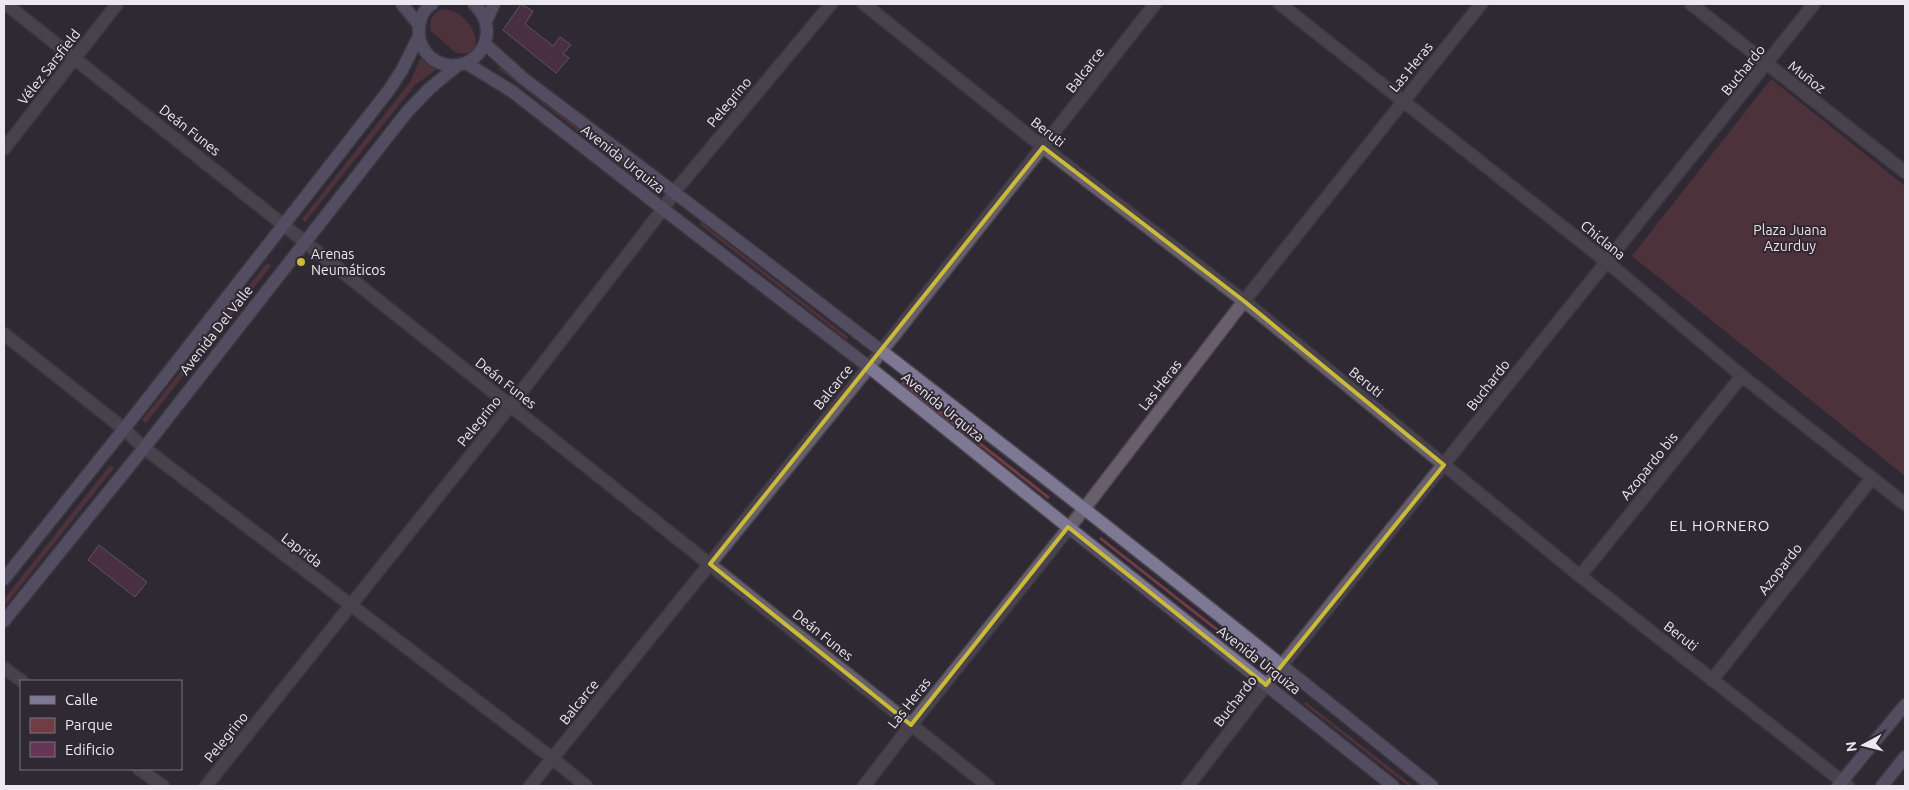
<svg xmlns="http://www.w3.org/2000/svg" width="1909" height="790" font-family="Ubuntu,sans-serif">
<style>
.green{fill:#723c44}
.building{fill:#663555;stroke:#978891}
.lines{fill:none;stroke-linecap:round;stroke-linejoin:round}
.minor-casing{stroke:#4b454e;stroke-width:15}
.secondary-casing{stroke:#4b454e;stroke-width:15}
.minor{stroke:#67606c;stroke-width:12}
.secondary{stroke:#7d7995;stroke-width:12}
.marked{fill:none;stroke:#cbba39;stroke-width:4;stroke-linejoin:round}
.poi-dot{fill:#cbba39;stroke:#2f2934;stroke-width:2}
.labels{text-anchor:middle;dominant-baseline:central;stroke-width:4;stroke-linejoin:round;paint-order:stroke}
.street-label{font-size:14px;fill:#ece8ef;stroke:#2f2934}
.park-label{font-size:14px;fill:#f2dddf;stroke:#2f2934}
.poi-label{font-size:14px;fill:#ece8ef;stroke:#2f2934;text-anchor:start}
.neighbourhood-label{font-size:15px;letter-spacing:1px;fill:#ece8ef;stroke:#2f2934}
</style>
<rect width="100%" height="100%" fill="#2f2934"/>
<g class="green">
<path d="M444 9C478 14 489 63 455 52L431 31C428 20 433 11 444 9Z"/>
<polygon points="422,55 430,65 438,68 415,85 305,222 302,219 410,82"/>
<polygon points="500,66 648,182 646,185 499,69"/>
<polygon points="1771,79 1905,186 1905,476 1632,256"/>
<polygon points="701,222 848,337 847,340 699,224"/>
<polygon points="267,263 271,266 146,423 142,420"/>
<polygon points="903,381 1050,497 1048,499 901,384"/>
<polygon points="110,465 114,468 4,607 4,599"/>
<polygon points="1101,537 1249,653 1247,655 1099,539"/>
<polygon points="1306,702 1413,786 1408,786 1304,704"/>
</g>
<g class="building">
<polygon points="521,4 533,11 525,24 553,46 560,37 571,45 563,54 569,58 556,73 503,30"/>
<polygon points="99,545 147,582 135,597 88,560"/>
</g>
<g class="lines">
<defs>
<g id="minor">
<polyline points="6,4 988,786"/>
<polyline points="864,4 1043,147 1244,301 1580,576 1848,786"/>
<polyline points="1280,4 1606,261 1742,376 1905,504"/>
<polyline points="1691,4 1905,172"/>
<polyline points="4,149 117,4"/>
<polyline points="4,334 124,429 144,448 552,758 586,786"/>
<polyline points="1580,576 1742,376"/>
<polyline points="4,668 22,681"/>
<polyline points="1712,680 1872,478"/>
<polyline points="139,769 163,786"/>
<polyline points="206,786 511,405 663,209 675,191 831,4"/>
<polyline points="530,786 869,367 1155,4"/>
<polyline points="864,786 911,725 1084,509 1244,301 1481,4"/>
<polyline points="1188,786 1266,685 1814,4"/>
</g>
<g id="secondary">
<polyline points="402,4 419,25"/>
<path d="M432 4C422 10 418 23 419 34 419 43 425 52 431 58 468 84 508 36 474 4"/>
<polyline points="486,21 494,4"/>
<path d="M485 44 524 79C831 309 1134 545 1432 786"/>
<polyline points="466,63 513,92 663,209 869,367 1068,527 1393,786"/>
<polyline points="4,579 124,429 389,90 402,70 419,36"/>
<polyline points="4,621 144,448 407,112 429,89 458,65"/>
<polyline points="1838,786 1905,705"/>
<polyline points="1882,786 1905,757"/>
</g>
</defs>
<use href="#minor" class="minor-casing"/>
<use href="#secondary" class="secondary-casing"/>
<use href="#minor" class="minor"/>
<use href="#secondary" class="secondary"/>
</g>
<path d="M0 0H1909V790H0ZM1043 147 1244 301 1444 465 1266 685 1068 527 911 725 710 564Z" fill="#2f2934" fill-opacity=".55" fill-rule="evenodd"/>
<path class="marked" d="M1043 147 1244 301 1444 465 1266 685 1068 527 911 725 710 564Z"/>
<circle class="poi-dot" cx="301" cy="262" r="5"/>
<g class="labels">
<g class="street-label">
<text transform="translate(49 67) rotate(-52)">Vélez Sarsfield</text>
<text transform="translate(1411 67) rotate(-51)">Las Heras</text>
<text transform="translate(1085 70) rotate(-52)">Balcarce</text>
<text transform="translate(1743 70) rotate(-51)">Buchardo</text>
<text transform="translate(1807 77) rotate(38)">Muñoz</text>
<text transform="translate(729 102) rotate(-50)">Pelegrino</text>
<text transform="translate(190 130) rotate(38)">Deán Funes</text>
<text transform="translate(1048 132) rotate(38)">Beruti</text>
<text transform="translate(623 159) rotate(38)">Avenida Urquiza</text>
<text transform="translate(1603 240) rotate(39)">Chiclana</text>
<text transform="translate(216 330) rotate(-52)">Avenida Del Valle</text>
<text transform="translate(1366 382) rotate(39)">Beruti</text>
<text transform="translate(506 383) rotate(38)">Deán Funes</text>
<text transform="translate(1160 385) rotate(-52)">Las Heras</text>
<text transform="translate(1488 385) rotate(-52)">Buchardo</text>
<text transform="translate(833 387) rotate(-51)">Balcarce</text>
<text transform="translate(943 407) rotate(39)">Avenida Urquiza</text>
<text transform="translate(479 421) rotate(-51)">Pelegrino</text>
<text transform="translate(1649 466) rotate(-51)">Azopardo bis</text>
<text transform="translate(302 550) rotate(37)">Laprida</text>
<text transform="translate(1780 569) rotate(-52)">Azopardo</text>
<text transform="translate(823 635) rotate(39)">Deán Funes</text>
<text transform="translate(1681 636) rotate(38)">Beruti</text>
<text transform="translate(1259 660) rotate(38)">Avenida Urquiza</text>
<text transform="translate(1235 701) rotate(-52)">Buchardo</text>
<text transform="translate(579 702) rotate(-51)">Balcarce</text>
<text transform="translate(909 703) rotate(-52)">Las Heras</text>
<text transform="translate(226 737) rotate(-51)">Pelegrino</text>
</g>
<g class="park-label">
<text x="1790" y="230">Plaza Juana<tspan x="1790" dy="16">Azurduy</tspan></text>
</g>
<g class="poi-label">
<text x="311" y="254">Arenas<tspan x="311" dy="16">Neumáticos</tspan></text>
</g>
<g class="neighbourhood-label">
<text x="1720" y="525">EL HORNERO</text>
</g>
</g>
<rect width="1909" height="790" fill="none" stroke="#ece8ef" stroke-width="10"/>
<rect x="20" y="680" width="162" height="90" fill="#2f2934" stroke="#7b757f"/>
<rect x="30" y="696" width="25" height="8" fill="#7d7995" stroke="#7b757f"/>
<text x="65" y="705" font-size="15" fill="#ece8ef">Calle</text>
<rect x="30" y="718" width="25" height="15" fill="#723c44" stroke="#7b757f"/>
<text x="65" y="730" font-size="15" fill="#ece8ef">Parque</text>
<rect x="30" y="742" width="25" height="15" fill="#663555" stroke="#7b757f"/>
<text x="65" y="755" font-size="15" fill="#ece8ef">Edificio</text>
<g transform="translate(1864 745) rotate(263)" stroke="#2f2934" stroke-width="4" paint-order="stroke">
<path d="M0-4L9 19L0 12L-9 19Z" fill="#ece8ef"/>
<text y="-8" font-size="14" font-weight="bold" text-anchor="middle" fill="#ece8ef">N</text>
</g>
</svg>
